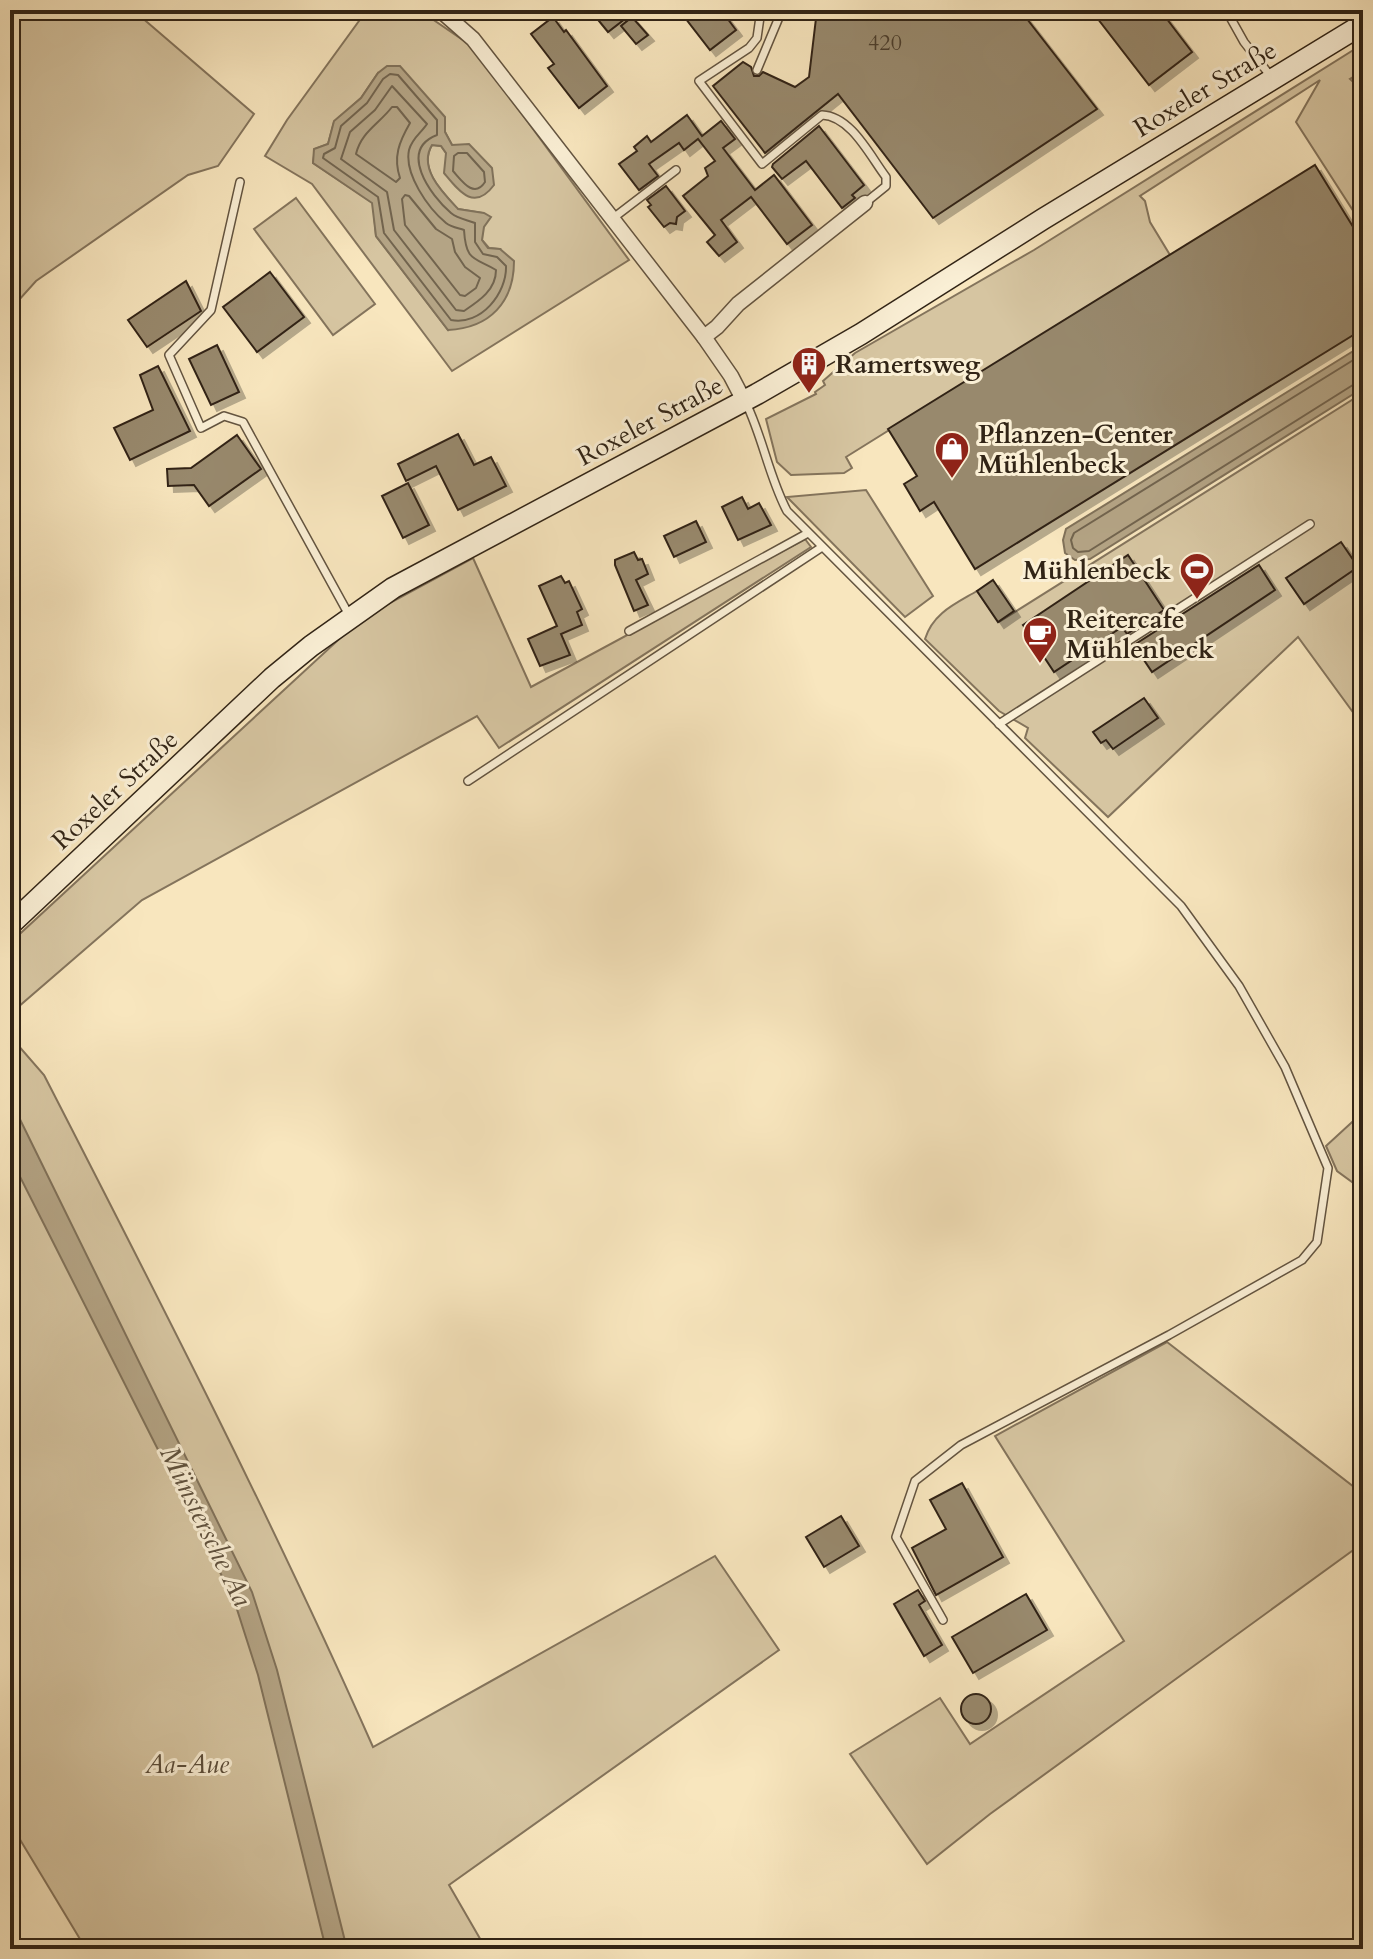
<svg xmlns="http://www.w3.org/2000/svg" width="1373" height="1959" font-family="Cardo,serif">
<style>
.green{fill:#d6c5a1;stroke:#84745c;stroke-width:2;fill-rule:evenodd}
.water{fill:#b4a485;stroke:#807159;stroke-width:2}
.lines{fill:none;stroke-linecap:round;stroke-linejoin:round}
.shore{stroke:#72644e;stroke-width:2}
.building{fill:#98896d;stroke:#312416;stroke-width:2;filter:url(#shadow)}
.service-casing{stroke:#635440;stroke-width:10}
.minor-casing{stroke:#635440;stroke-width:17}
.secondary-casing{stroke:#312416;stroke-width:23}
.service{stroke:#faefd5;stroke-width:7}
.minor{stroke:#faefd5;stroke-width:14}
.secondary{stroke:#faefd5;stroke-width:20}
.labels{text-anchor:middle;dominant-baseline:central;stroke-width:6;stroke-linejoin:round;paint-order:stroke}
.number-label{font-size:22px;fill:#4b3d2c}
.street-label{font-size:26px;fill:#312416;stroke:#faefd5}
.poi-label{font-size:26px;font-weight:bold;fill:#312416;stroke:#faefd5;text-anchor:start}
.park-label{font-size:26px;font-style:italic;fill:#5a4c39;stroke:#faefd5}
.water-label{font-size:28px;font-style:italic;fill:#5f513d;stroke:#faefd5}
</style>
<defs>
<filter id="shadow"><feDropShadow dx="6" dy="6" stdDeviation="0" flood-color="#0004"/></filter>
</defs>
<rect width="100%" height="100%" fill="#f8e6be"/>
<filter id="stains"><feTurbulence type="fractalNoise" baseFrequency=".0025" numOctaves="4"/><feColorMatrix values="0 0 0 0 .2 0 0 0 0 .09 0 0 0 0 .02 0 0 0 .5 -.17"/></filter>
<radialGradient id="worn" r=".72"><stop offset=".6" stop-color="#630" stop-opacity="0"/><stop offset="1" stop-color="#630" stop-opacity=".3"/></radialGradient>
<g class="green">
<polygon points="10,10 133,10 254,114 218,166 188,175 36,281 10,310"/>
<path d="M367 10H419L473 47 629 260 452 371 312 184 265 156 287 120ZM378 73 445 132 452 145 446 153 441 146 432 145C418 169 442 192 458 209L483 213 482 240 489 248 500 249 448 330 376 236 373 203 313 163 315 149 328 144 334 122 361 98Z"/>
<polygon points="1363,44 1363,71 1350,79 1363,91 1363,226 1296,122 1320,80 1140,196 1145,201 1150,222 1170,255 846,457 852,468 844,473 791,475 777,462 766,419 816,394 815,392 825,385 823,381 855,353 1034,250"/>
<polygon points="296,198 375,304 333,335 254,229"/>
<path d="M1363 393V726L1298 637 1108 817 1025 738 1028 728 999 711 925 639C933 613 955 604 977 591L999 622Z"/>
<polygon points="866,490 933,596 905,617 787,497"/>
<polygon points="805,539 811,547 499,748 477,716 142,900 10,1014 10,943 362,618 473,558 531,687"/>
<path d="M10 1036 44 1075C158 1297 272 1519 373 1747L715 1556 779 1650 449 1885 486 1949H86L10 1823Z"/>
<polygon points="1363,1112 1363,1190 1337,1171 1326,1146"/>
<polygon points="1167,1342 1363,1494 1363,1543 990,1814 927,1864 850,1754 940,1698 970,1744 1124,1641 995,1436"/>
</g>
<g class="water">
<path d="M387 66H400L445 117V132L452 145 469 144 492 168 494 185C474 212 459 191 444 173L446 153 441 146 432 145C418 168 442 192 458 209L484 213 491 217 484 227 482 240 488 248 500 249 514 261C514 302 490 328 448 330L376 236 372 203 313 163 314 149 328 144 334 121 361 98 378 73Z"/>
<polygon points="1363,345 1363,388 1090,559 1075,560 1065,553 1063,540 1066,529"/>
<polygon points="10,1099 252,1592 277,1670 347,1949 326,1949 258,1675 234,1600 10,1157"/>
</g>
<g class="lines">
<g class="shore">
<path d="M390 74 398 75 437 120V135C398 150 430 195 451 213 458 219 468 220 475 223V242L483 254 497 257 506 266C507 293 481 326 451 320L384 233 378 197 323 158 324 154 335 148 341 126 367 103 383 79Z"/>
<path d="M392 86 427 124C422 132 412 138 409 150 404 174 428 208 446 223 451 227 458 228 464 230 466 262 474 257 496 270 496 290 479 301 464 311L456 310 394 230 387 192 341 159 350 132 375 110Z"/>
<path d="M392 107H397L410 123C399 142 393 157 400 178L396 182 356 154C361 132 379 124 392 107Z"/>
<path d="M458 153H467L484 172 485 182C474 199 462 181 453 171L454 156Z"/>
<polygon points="405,195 409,196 436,229 452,239 455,252 465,267 480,278 476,288 465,296 460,295 405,225 402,199"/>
<polyline points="1363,354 1074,533 1071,540 1073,548 1078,552 1089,551 1356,383 1363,382"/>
</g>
</g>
<g class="building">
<polygon points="590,10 629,10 630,15 608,32"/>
<polygon points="679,10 721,10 736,30 710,50"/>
<polygon points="817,10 1020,10 1097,109 933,218 838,94 765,153 713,86 743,62 751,67 754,76 759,76 763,72 795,87 809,77"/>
<polygon points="1091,10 1160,10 1192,52 1149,85"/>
<polygon points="553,17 564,32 566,30 607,86 579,108 548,68 554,64 531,34"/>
<polygon points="632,17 648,35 636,44 621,26"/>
<polygon points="687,115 702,136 721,121 735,139 723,148 755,190 774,175 812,225 787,244 751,197 721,220 737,242 719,256 707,242 715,235 683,196 708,176 705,168 715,161 698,139 684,150 679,143 649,164 658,176 639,190 619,164 637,151 634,147 647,136 651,142"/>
<polygon points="819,126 864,185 852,195 855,198 842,208 806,161 782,179 772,167 773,164"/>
<polygon points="1315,165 1363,243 1363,329 975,569 934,502 920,511 904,484 917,476 888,429"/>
<polygon points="666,186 685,211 677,217 676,224 670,223 664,227 648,207 651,205 647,200"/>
<polygon points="270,272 304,317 257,352 223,307"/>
<polygon points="186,281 201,311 147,347 128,320"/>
<polygon points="217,345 239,392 211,405 189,359"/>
<polygon points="158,366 190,431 130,460 114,428 153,410 140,375"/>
<polygon points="458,434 474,465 491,457 506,486 458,510 436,466 406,481 398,464"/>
<polygon points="237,435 261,469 209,506 194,485 168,486 167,469 191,468"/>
<polygon points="408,483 429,525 403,538 382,496"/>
<polygon points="742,497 748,509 759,503 771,525 738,540 722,507"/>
<polygon points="696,521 706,542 674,557 664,536"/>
<polygon points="1341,542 1358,567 1304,604 1286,578"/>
<polygon points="634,552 638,560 642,559 648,574 636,580 648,605 634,611 615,565 615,560"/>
<polygon points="1128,555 1164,610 1127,634 1122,627 1054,672 1023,625"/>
<polygon points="1259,565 1275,590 1152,672 1134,645"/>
<polygon points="561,576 565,583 569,581 582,609 577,612 582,625 561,634 570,655 540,666 528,639 557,626 539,586"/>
<polygon points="993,580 1014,611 998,622 977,591"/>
<polygon points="1144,698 1158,718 1113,749 1106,740 1101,743 1093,732"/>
<polygon points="962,1483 1003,1557 936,1595 912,1548 946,1529 930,1500"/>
<polygon points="841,1516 859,1546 824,1567 806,1537"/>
<polygon points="918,1590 925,1601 919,1605 942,1645 924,1656 894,1604"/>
<polygon points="1026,1594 1047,1630 973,1673 952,1637"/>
<circle cx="976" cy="1709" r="15"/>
</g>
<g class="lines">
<defs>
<g id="service">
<path d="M761 10 757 38 749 48 699 81 762 164 822 115C851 116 870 156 886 177V186L865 203"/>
<polyline points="1232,10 1230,17 1244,42 1272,78"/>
<polyline points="757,70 780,15 779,10"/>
<polyline points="240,182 211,310 169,355 201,428 224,416 243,422 349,615"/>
<polyline points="612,219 676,170"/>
<path d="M746 403C763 438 769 477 787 511L1181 906 1239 986 1285 1067 1328 1168 1317 1242 1302 1260 1169 1335 961 1445 915 1481 896 1537 943 1620"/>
<polyline points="629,631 808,533"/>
<polyline points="999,724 1310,524"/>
<polyline points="468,781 822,547"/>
</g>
<g id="minor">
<polyline points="440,10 473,39 704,337 731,376 744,401"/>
<polyline points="639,10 640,10"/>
<polyline points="704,337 717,327 738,304 865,203"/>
</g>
<polyline id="secondary" points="10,925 272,678 311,646 393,588 757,394 861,334 1043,219 1363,24"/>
</defs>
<use href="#service" class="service-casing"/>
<use href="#minor" class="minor-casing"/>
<use href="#secondary" class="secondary-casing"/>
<use href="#service" class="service"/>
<use href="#minor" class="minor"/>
<use href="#secondary" class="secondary"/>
</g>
<defs>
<symbol id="building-pin" viewBox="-11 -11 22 30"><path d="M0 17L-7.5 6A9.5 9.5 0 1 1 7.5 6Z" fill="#8f2418" stroke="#faefd5"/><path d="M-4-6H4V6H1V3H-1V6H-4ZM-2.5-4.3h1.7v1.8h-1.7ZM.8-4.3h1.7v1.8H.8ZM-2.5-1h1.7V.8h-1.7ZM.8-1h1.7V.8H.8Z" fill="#fff"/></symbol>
<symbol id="shop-pin" viewBox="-11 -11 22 30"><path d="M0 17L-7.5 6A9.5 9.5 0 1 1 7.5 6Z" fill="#8f2418" stroke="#faefd5"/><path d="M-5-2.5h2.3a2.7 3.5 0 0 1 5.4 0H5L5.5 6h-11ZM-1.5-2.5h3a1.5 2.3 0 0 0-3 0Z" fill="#fff"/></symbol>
<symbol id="stadium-pin" viewBox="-11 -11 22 30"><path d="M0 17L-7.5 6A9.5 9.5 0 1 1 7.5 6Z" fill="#8f2418" stroke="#faefd5"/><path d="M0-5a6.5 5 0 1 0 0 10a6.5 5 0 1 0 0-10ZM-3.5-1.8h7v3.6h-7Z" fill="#fff"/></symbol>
<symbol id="cafe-pin" viewBox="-11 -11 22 30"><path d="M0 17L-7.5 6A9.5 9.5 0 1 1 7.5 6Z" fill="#8f2418" stroke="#faefd5"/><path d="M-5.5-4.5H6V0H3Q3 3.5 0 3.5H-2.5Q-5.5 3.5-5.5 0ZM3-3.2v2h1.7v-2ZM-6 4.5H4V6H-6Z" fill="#fff"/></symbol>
</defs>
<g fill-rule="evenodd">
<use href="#building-pin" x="789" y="344" width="40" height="54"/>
<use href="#shop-pin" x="932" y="429" width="40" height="54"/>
<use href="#stadium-pin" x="1177" y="550" width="40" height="54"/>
<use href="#cafe-pin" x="1020" y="614" width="40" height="54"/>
</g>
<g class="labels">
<g class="number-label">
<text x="885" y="43">420</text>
</g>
<g class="street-label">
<text transform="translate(1205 89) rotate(-31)">Roxeler Straße</text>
<text transform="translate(650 421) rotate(-28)">Roxeler Straße</text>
<text transform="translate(115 790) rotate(-43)">Roxeler Straße</text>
</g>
<g class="poi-label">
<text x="835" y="364">Ramertsweg</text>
<text x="978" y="434">Pflanzen-Center<tspan x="978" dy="30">Mühlenbeck</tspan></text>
<text x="1171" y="570" text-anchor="end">Mühlenbeck</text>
<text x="1066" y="619">Reitercafe<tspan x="1066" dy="30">Mühlenbeck</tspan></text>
</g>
<g class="park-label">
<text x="187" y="1764">Aa-Aue</text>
</g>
<g class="water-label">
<text transform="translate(206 1526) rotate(64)">Münstersche Aa</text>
</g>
</g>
<rect width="1373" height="1959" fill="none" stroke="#f8e6be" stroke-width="40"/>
<rect x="12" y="12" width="1349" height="1935" fill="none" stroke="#312416" stroke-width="4"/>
<rect x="20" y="20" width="1333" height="1919" fill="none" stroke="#312416" stroke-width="2"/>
<rect width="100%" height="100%" filter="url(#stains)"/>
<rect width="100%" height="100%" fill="url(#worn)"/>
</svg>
